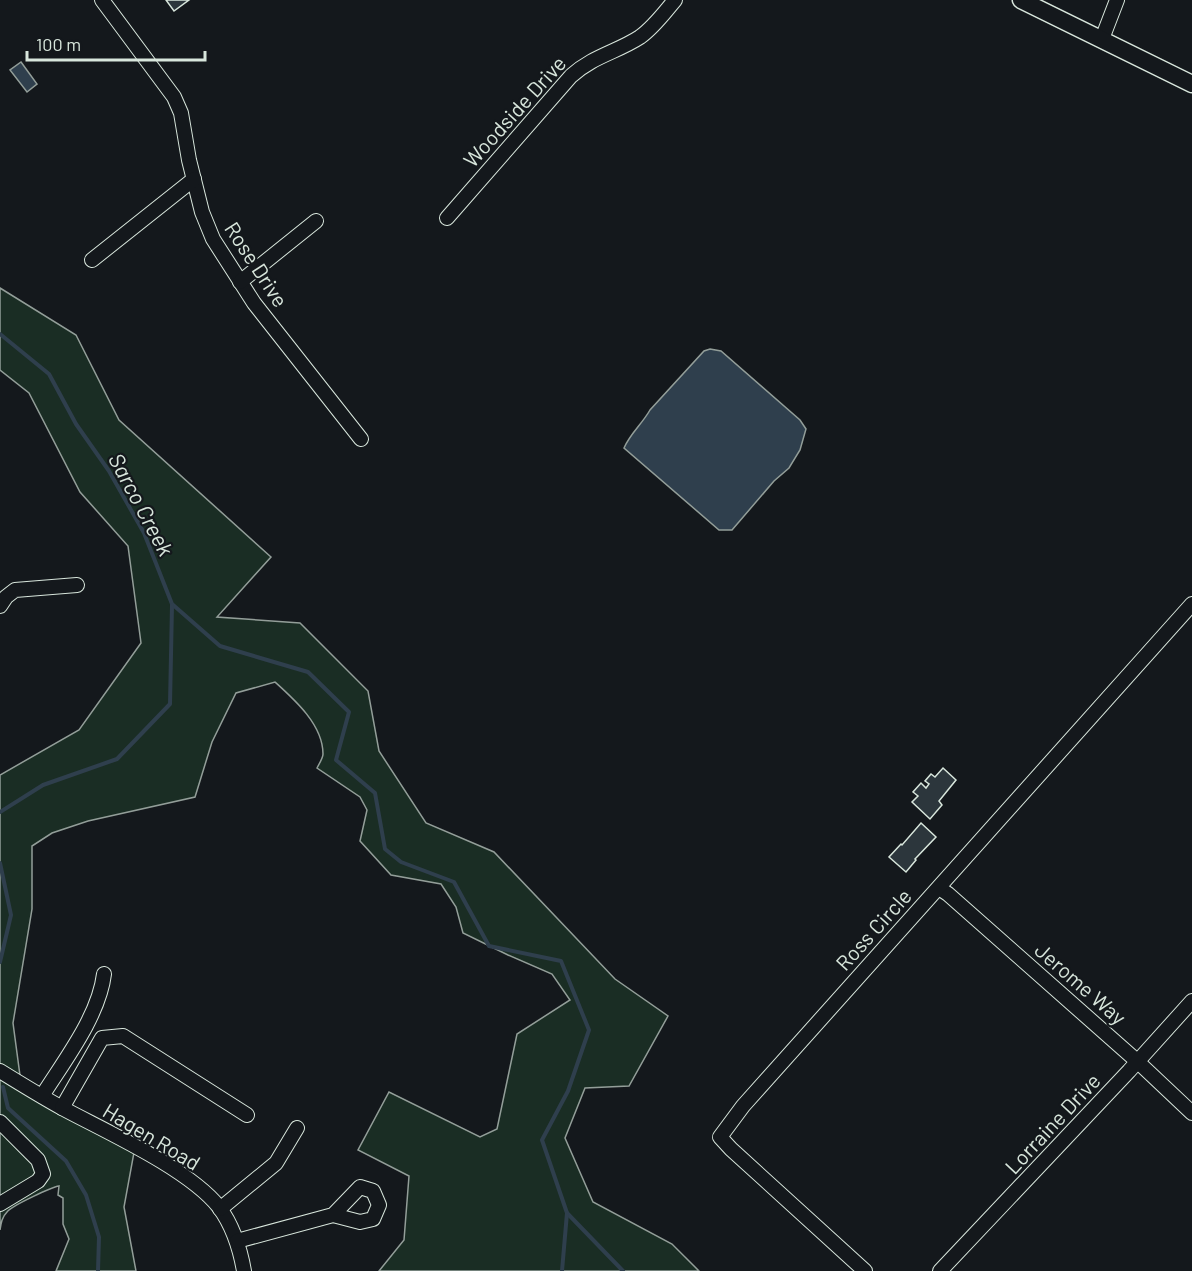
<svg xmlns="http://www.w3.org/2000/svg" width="1192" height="1271" font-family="Barlow,sans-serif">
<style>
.green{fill:#1a2d24;stroke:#939e99;stroke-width:1.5}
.water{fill:#2f3f4d;stroke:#939e99;stroke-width:1.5}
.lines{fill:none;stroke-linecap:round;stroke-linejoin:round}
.stream{stroke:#2f3f4d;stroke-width:4}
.building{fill:#2c363c;stroke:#d8e6dc;stroke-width:1.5}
.minor-casing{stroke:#d8e6dc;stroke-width:16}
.major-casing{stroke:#d8e6dc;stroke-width:19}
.minor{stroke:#14181c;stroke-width:14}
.major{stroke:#14181c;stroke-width:16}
.labels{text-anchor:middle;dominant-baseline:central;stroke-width:4.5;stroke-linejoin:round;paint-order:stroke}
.street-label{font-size:21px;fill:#d8e6dc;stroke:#14181c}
.water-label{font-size:22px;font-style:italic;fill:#d8e6dc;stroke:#14181c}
</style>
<rect width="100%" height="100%" fill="#14181c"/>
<path class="green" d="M0 288 76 335 119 420 271 557 217 617 300 623 368 691 379 751 426 823 494 852 615 979 668 1016 629 1086 585 1088 565 1138 593 1202 672 1244 699 1271H379L404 1240 409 1176 358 1150 389 1092 480 1137 497 1129 517 1034 570 1000 552 974 508 955 463 933 456 907 441 884 391 875 360 841 367 810 360 797 317 768C319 764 323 758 323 754 323 725 295 700 275 682L236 693 212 742 195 797 88 821 52 833 32 846V909L13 1023 21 1083 135 1147 124 1207 136 1271H56L69 1239 63 1224V1198L58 1195 59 1186C52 1187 11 1206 7 1212 2 1217 1 1223 0 1230V775L79 730 141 643 128 546 80 492 29 393 0 370Z"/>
<g class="water">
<polygon points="21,62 37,84 27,92 10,70"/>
<path d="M710 349 721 351 800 420 806 429 800 450 789 468 774 481 732 530H719L624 448C630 434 642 424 650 410L704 351Z"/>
</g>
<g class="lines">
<g class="stream">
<polyline points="0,334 49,374 76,424 109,471 144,533 172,604 220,646 308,672 349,712 336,760 375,793 385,849 401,862 454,882 489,946 561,961 589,1030 568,1091 542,1140 567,1213 623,1271"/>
<polyline points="0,812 43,785 117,759 170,704 172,605"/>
<polyline points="0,863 11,915 0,962"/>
<polyline points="3,1087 8,1108 66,1161 86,1195 99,1237 98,1271"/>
<polyline points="562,1271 567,1213"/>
</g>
</g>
<g class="building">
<polygon points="166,0 189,0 174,11"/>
<polygon points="943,768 956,780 939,801 942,805 930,819 912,802 918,796 913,792 921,783 926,788 929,784 925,781 931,774 935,777"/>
<polygon points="921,823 936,837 915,859 916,860 906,872 889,857 901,844 902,845"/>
</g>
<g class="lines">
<defs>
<g id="minor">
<polyline points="102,0 174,97 181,113 189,160 202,212 213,239 254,303 361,439"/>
<polyline points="1102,39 1117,0"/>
<path d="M447 218 571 76C593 56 617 52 640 37 654 27 664 13 675 0"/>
<polyline points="92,260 194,179"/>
<polyline points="240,282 316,221"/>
<polyline points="0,606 6,597 15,590 77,585"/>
<polyline points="939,888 948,894 1138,1062 1192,1113"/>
<path d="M0 1071C21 1084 42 1097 64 1109 107 1132 189 1169 219 1207 233 1226 240 1248 244 1271"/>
<path d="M42 1096C64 1061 99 1016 104 974"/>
<polyline points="62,1108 102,1038 123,1036 247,1115"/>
<polyline points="0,1122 38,1160 43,1174 38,1181 0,1204"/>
<polyline points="220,1209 276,1163 297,1128"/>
<polyline points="237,1241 333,1215 360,1222 373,1219 379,1205 373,1191 360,1187 333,1215"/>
<polyline points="865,1271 731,1149 720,1137 743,1106 1192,604"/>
<polyline points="940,1271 1129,1071 1192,1001"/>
</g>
<polyline id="major" points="1021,0 1192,84"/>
</defs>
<use href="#minor" class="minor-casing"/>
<use href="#major" class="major-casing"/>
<use href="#minor" class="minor"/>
<use href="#major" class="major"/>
</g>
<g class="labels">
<g class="street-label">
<text transform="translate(514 111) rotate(-48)">Woodside Drive</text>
<text transform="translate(257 264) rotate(57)">Rose Drive</text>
<text transform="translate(873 929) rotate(-48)">Ross Circle</text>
<text transform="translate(1081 983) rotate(41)">Jerome Way</text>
<text transform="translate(1052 1123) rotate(-47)">Lorraine Drive</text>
<text transform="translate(152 1136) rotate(31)">Hagen Road</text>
</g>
<g class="water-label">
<text transform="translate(142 504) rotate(62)">Sarco Creek</text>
</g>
</g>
<path d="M27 51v9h178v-9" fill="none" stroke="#d8e6dc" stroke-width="3"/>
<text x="36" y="51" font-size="18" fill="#d8e6dc" stroke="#14181c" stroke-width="4.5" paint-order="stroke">100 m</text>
</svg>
